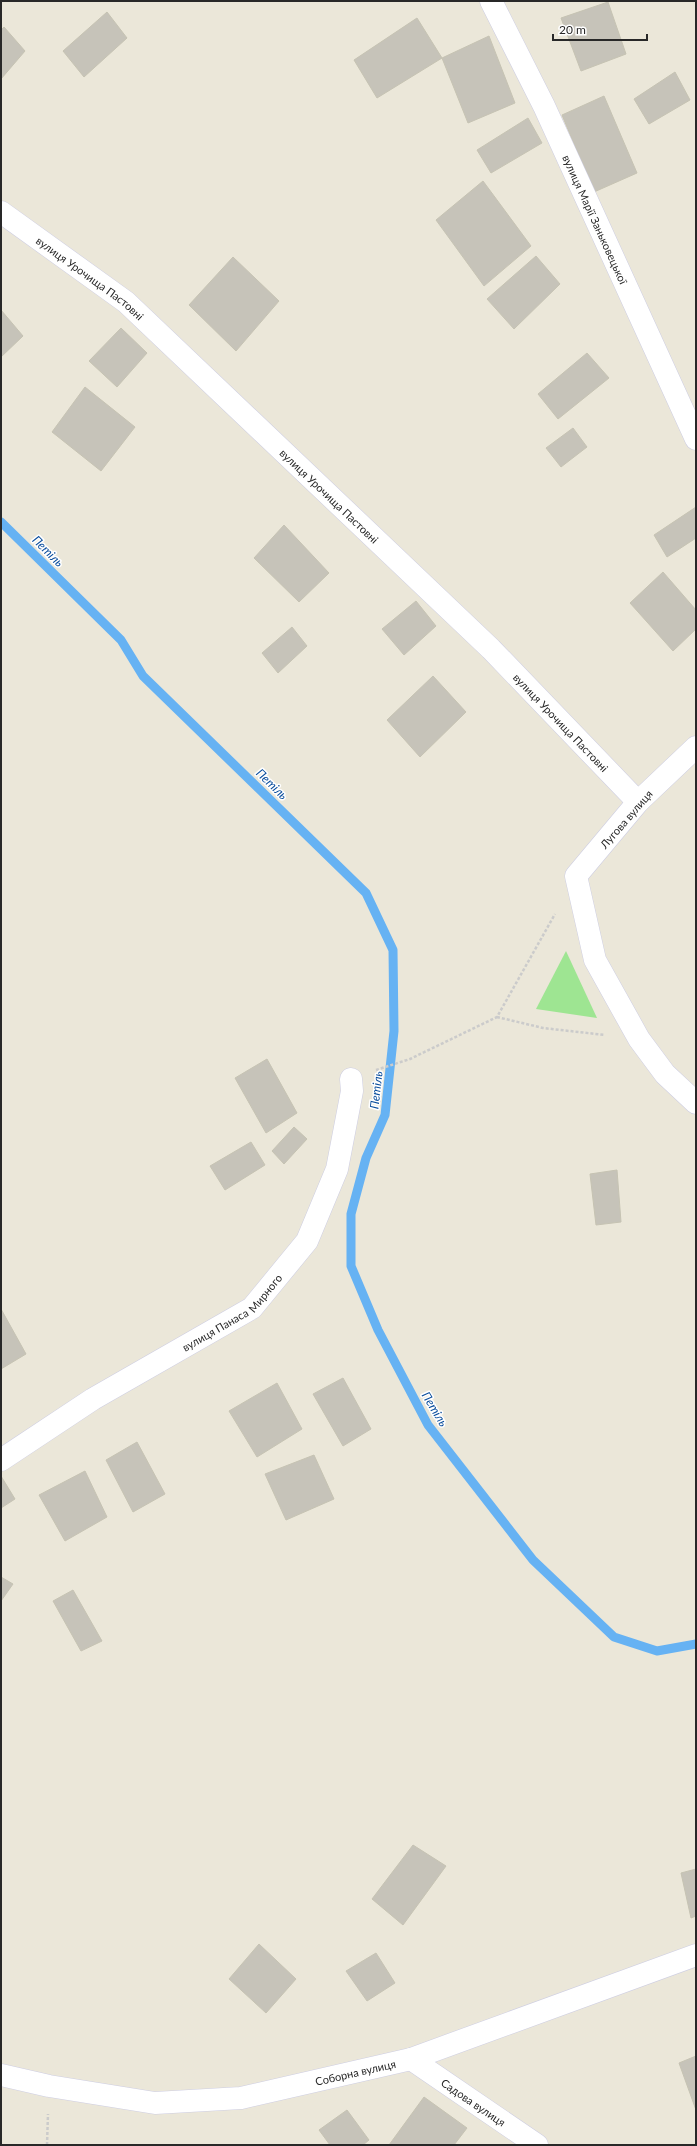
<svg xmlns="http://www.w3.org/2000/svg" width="697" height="2146" font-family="Lato,sans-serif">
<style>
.green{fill:#9ee592}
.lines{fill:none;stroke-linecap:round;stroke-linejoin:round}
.stream{stroke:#66b2f3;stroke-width:9}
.building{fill:#c6c3b9;stroke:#c6c3b3}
.minor-casing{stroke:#cecee2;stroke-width:23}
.tertiary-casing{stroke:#cecee2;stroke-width:23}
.path{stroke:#cbcbcb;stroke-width:2.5;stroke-dasharray:3 2;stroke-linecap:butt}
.minor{stroke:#fff;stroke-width:22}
.tertiary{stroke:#fff;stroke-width:22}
.labels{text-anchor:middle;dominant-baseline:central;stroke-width:3;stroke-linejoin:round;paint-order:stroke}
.street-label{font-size:11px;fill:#282828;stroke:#fff}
.water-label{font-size:12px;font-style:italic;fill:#084c9c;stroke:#fff}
</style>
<rect width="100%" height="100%" fill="#ebe7d9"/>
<polygon class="green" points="566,951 597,1018 536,1009"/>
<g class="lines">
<polyline class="stream" points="1,522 121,640 143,676 366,893 393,950 394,1031 385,1115 366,1158 351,1214 351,1266 378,1330 428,1425 533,1560 614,1637 657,1651 696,1644"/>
</g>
<g class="building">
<polygon points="608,2 626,54 581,71 561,18"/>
<polygon points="107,12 127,38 84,77 63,51"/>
<polygon points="417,18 442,58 377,98 354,60"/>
<polygon points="4,27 25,51 1,79 1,30"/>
<polygon points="489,36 515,103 468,123 442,58"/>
<polygon points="675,72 690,100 649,124 634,99"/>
<polygon points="604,96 637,173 594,192 562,115"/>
<polygon points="528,118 542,143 491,173 477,150"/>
<polygon points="483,181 531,246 484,286 436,220"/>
<polygon points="536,256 560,284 514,329 487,299"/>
<polygon points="233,257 279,301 236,351 189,305"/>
<polygon points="1,310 23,336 1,357"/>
<polygon points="121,328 147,353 117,387 89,361"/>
<polygon points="587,353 609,378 558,419 538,394"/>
<polygon points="85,387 135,427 101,471 52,432"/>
<polygon points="573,428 587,447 561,467 546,448"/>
<polygon points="696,507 696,538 667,557 654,535"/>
<polygon points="284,525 329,573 299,602 254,558"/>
<polygon points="663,572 696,610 696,629 673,651 630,603"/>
<polygon points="416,601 436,626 404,655 382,629"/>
<polygon points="292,627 307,646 278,673 262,653"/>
<polygon points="433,676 466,712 420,757 387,720"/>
<polygon points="267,1059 297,1113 266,1133 235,1078"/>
<polygon points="294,1127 307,1139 284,1164 272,1151"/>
<polygon points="251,1142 265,1165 225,1190 210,1166"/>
<polygon points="617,1170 621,1222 596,1225 590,1174"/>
<polygon points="1,1309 26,1354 1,1369"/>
<polygon points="343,1378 371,1429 343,1446 313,1394"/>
<polygon points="277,1383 302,1429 257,1457 229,1411"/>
<polygon points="137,1442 165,1494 133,1512 106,1460"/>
<polygon points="314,1455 334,1499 286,1520 265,1474"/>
<polygon points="85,1471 107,1517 65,1541 39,1495"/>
<polygon points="1,1476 15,1499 1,1508"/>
<polygon points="1,1577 13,1584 1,1601"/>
<polygon points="73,1590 102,1641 81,1651 53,1601"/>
<polygon points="413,1845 446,1866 403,1925 372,1899"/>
<polygon points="696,1869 696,1916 691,1918 681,1873"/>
<polygon points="259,1944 296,1979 266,2013 229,1979"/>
<polygon points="376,1953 395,1983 367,2001 346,1971"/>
<polygon points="696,2056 696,2110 679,2063"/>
<polygon points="424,2097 467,2128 454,2145 389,2145"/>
<polygon points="347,2110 369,2140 363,2145 330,2145 319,2130"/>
</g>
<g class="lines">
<defs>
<g id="minor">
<path id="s1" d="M491 1 544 106 696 439"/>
<path id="s2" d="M1 212 126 302 491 649 638 802"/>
<polyline points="696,747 638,802 576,876 595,960 639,1039 665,1074 696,1103"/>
<path id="s3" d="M1 1460 93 1399 252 1308 307 1241 337 1169 352 1091 351 1079"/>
<path id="s4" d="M411 2059 537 2145"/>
</g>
<g id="tertiary">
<path id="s5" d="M1 2075 49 2086 155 2103 241 2098 411 2059 696 1955"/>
</g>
</defs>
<use href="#minor" class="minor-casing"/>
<use href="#tertiary" class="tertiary-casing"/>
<g class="path">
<polyline points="497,1017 543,1028 605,1035"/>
<polyline points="376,1070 410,1059 497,1017 555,914"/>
<polyline points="47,2145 48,2114"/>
</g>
<use href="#minor" class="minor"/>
<use href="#tertiary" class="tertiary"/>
</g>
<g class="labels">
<g class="street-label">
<text stroke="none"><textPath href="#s1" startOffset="242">вулиця Марії Заньковецької</textPath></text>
<text stroke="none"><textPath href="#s2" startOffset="111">вулиця Урочища Пастовні</textPath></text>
<text stroke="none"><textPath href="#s2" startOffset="435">вулиця Урочища Пастовні</textPath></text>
<text stroke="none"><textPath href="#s2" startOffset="759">вулиця Урочища Пастовні</textPath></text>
<text transform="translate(626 819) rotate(-49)">Лугова вулиця</text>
<text stroke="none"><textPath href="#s3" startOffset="275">вулиця Панаса Мирного</textPath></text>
<text stroke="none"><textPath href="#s5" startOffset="360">Соборна вулиця</textPath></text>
<text stroke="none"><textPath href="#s4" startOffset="76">Садова вулиця</textPath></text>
</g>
<g class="water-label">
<text transform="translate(48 551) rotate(45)">Петіль</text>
<text transform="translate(272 784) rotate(44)">Петіль</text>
<text transform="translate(376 1090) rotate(-83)">Петіль</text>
<text transform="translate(435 1409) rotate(59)">Петіль</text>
</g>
</g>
<rect width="697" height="2146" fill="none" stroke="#282828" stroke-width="4"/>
<path d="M553 34v6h94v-6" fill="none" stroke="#282828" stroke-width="2"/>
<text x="559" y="34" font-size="12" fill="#282828" stroke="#ffffff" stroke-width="3" paint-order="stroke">20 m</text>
</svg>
